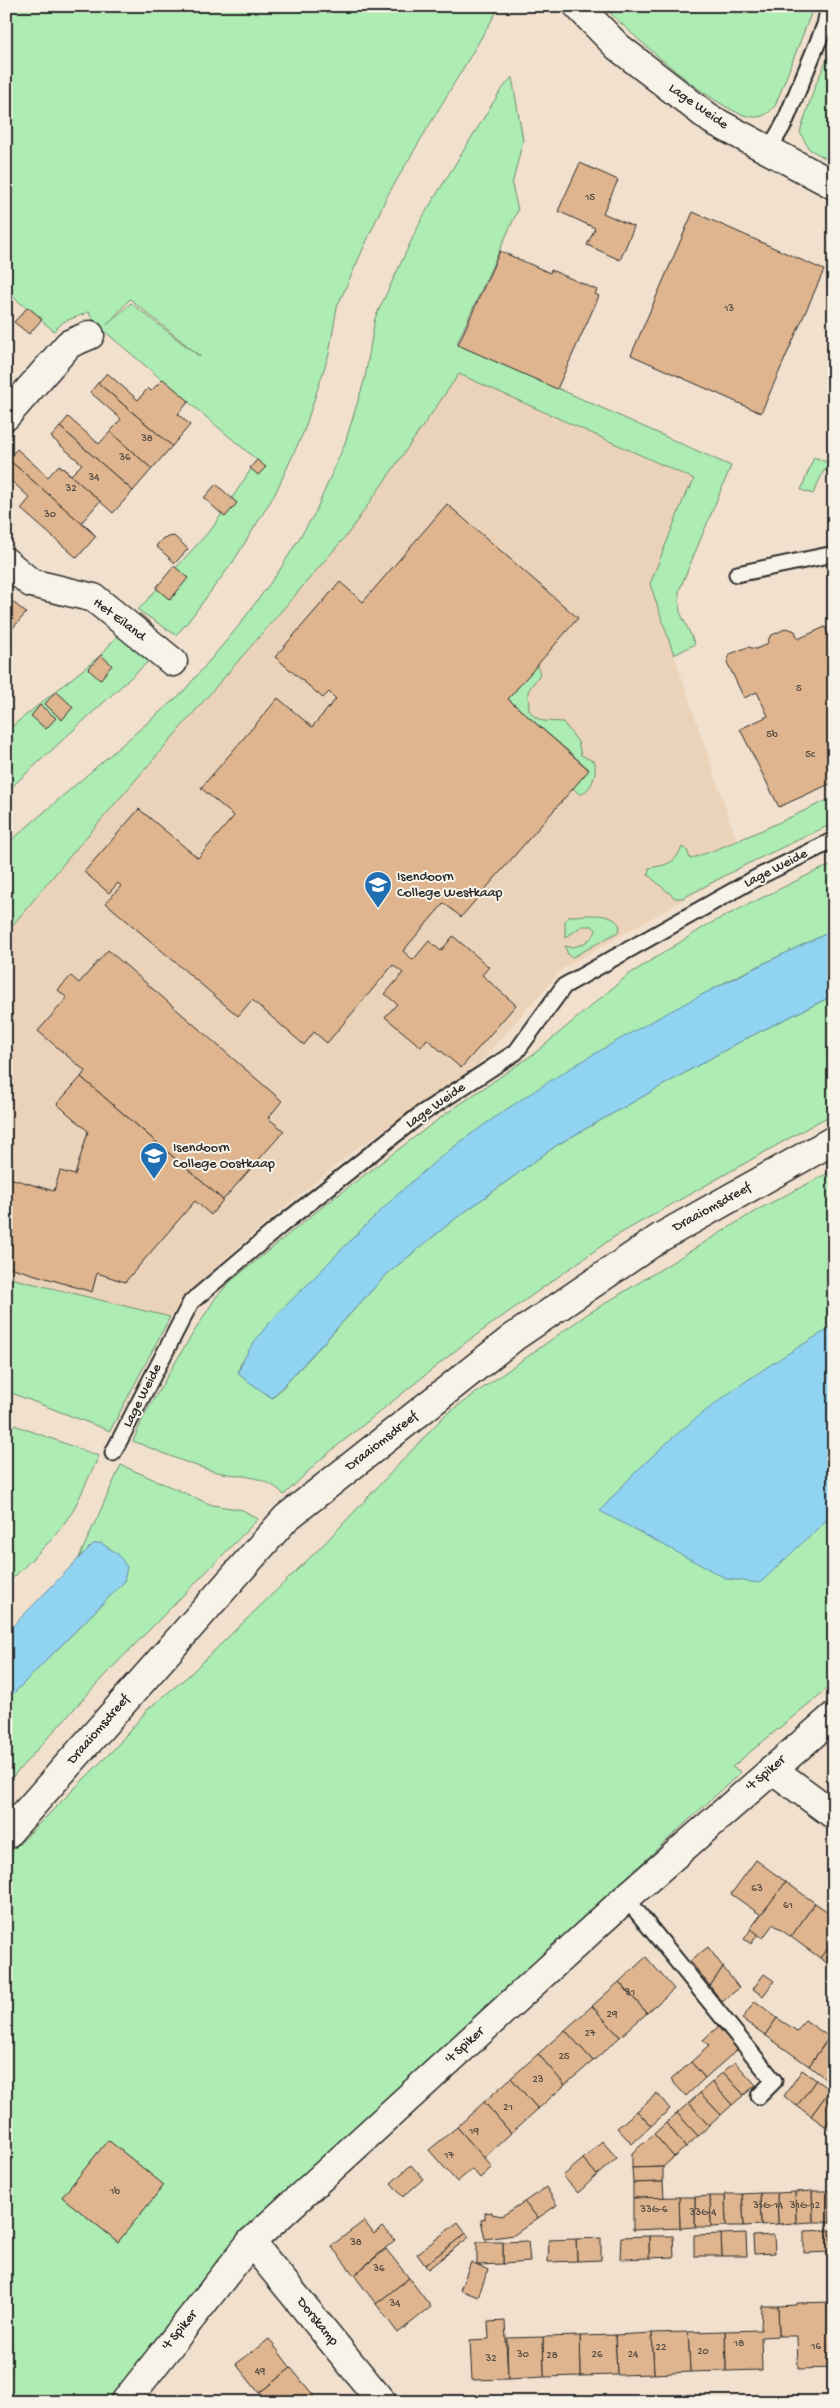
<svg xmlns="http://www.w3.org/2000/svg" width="840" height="2408" font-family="'Gochi Hand',sans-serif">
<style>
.built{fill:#ebd3ba}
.green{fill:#adecb3;stroke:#6c8c6f;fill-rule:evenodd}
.water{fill:#91d4f2;stroke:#6890a2}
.building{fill:#deb58e;stroke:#2b2b2b}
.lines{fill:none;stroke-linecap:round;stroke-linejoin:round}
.lane-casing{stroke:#2b2b2b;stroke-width:19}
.street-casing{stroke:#2b2b2b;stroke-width:31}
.secondary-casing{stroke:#2b2b2b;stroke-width:31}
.lane{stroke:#f7f3e8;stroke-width:15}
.street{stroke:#f7f3e8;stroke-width:28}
.secondary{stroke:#f7f3e8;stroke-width:28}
.labels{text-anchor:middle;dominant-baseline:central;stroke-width:4;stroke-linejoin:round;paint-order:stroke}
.number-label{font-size:11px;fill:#584e44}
.street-label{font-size:14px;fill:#2b2b2b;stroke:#f7f3e8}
.poi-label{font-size:14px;fill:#2b2b2b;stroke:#f7f3e8;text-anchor:start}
</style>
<rect width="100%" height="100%" fill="#f0e0cd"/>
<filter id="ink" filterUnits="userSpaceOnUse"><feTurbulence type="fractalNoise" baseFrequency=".02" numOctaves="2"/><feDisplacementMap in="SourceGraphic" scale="10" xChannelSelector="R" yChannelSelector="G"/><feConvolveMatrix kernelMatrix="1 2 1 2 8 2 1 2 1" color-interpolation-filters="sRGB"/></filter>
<g filter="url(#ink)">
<polygon class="built" points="459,374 694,479 690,489 687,489 650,584 745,865 563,968 476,1067 356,1149 308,1188 250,1236 191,1291 170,1317 6,1277 6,933 76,849 347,535"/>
<g class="green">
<path d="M6 6H500L386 198 337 307 329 354 304 431 275 494 233 562 187 623 176 635 138 610 213 527 257 460 103 330 91 317 89 312 63 322 54 331 6 291ZM130 299 200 356V357L131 303 107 325Z"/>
<path d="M603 6H769L785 13 788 6H811L812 11 775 106C769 113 763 118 753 117 719 115 629 32 603 6Z"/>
<polygon points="834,44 834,163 809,149 800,132 815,86"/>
<polygon points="512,77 523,140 512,185 518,210 457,343 731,466 679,591 680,612 695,644 674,655 650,584 688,488 690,489 694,479 459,374 347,535 76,849 6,933 6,845 183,692 237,628 279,571 315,513 345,443 365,378 375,318 422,218 499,93"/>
<polygon points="814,457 834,465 834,474 824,470 813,494 801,490"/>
<polygon points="120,632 151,659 6,792 6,731 101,655"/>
<path d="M537 665 540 674 528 691 529 710 535 717 543 721 563 722 578 742 581 755 595 762C596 776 593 788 580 795L573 788 589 769 508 699Z"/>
<path d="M834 797V823L745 865 683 898H675L648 875 649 868C666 865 675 864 682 847L687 850 690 859C739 842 786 819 834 797Z"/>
<path d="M834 865V930L729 980 535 1092 458 1144 392 1200 267 1326 240 1365 238 1374 273 1398 387 1274 455 1219 557 1145 743 1040 834 995V1113L614 1237 465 1343 321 1459 284 1495C263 1472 235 1478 209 1470 183 1462 158 1451 133 1441L145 1414 185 1346 216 1297 231 1281 322 1207 444 1115 535 1053 628 975 709 924 818 870Z"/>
<path d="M570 916C585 916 614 910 620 927L618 932 573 957 568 955 565 946C575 950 594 940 596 930L592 926H582L565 938V921Z"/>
<polygon points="834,1170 834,1683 732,1767 741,1772 272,2204 175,2315 108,2402 6,2402 6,1857 115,1748 148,1709 187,1677 325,1543 445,1415 586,1315 759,1209"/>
<polygon points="6,1277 170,1317 110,1431 6,1391"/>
<polygon points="6,1422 99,1456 73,1511 54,1537 6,1585"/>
<polygon points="121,1465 212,1505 243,1510 258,1519 103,1677 6,1784 6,1701 124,1582 93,1544 78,1560"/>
</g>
<g class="water">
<path d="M834 930V995L743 1040 557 1145 455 1219 387 1274 272 1398 238 1374C249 1337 288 1304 315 1277 360 1230 407 1182 459 1143 575 1057 704 991 834 930Z"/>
<path d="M834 1326V1513L760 1583 727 1579 600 1511C665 1434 747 1376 834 1326Z"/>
<polygon points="101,1543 118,1554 127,1567 124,1582 6,1701 6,1633 93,1544"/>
</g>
<g class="building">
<polygon points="580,163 618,180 603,213 634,227 620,260 587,245 595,228 558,211"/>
<polygon points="693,212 824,270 761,413 631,355"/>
<polygon points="500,251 550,273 551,270 597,290 595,294 599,296 557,389 458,345"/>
<polygon points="28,307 42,319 29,334 14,322"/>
<polygon points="107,373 138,400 148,388 151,391 163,379 189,401 178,414 190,425 172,446 98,383"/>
<polygon points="98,383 172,446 152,469 110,432 121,419 90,392"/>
<polygon points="68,417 99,444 110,432 152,469 133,491 60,427"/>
<polygon points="60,427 133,491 113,513 59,465 71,475 82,464 51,437"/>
<polygon points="17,449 48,477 59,465 100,501 82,522 96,536 8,459"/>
<polygon points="8,459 96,536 77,558 21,509 30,498 6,476"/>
<polygon points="257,460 266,467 258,475 250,468"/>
<polygon points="216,484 237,503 225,517 204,498"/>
<polygon points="447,504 578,618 508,699 589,770 461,917 444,903 403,951 413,960 429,941 441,951 453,936 489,967 482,975 516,1005 461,1068 427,1039 421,1047 385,1017 397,1004 385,994 403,973 393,965 327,1043 314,1032 304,1045 252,1000 238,1016 106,903 121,886 118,883 109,893 84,872 139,809 198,858 234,816 201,788 278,698 312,727 336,699 329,692 323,698 275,657 340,582 363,602"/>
<polygon points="174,536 188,549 175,563 156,546 163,538"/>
<polygon points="174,566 188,578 170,600 156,588"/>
<polygon points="6,596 26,613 6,636"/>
<polygon points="140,614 154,626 146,636 132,624"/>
<polygon points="825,627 834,647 834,782 779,807 740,729 768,716 757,692 744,698 727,662 730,654 748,647 756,649 767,644 770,636 787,628 795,631 798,639"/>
<polygon points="101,655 112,665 100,680 88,669"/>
<polygon points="56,691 73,707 62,720 45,704"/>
<polygon points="40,705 56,718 46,729 31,716"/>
<polygon points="108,950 282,1101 268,1118 284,1131 223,1200 81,1077 85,1071 38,1031 67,998 58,990 71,976 79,983"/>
<polygon points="81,1077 223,1200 211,1215 195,1201 125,1282 97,1273 92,1292 6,1266 6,1177 54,1191 60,1171 75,1175 88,1131 57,1104"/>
<polygon points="756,1860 786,1882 761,1915 731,1894"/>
<polygon points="786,1882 815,1903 791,1937 773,1924 763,1938 750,1929"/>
<polygon points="815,1903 834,1916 834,1940 820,1958 791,1937"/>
<polygon points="751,1929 758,1934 751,1944 744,1939"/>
<polygon points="834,1940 834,1968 820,1958"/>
<polygon points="708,1947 723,1967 710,1986 690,1961"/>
<polygon points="646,1957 674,1989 647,2013 619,1982"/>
<polygon points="723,1967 739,1988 722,2002 710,1986"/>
<polygon points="764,1974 774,1981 763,1996 753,1989"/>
<polygon points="619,1982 647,2013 620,2037 592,2006"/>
<polygon points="755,2001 777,2018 765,2035 742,2019"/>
<polygon points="592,2006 620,2037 593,2061 565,2030"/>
<polygon points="777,2018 797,2031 805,2020 829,2037 809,2066 765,2035"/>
<polygon points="718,2027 738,2049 705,2078 691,2062 709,2046 703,2040"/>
<polygon points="565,2030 593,2061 565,2085 538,2054"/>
<polygon points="834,2031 834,2067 826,2079 809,2066"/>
<polygon points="538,2054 565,2085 538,2109 511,2078"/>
<polygon points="691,2062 705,2078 686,2096 671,2080"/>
<polygon points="735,2062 756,2085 744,2095 723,2072"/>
<polygon points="802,2070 816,2080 797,2106 784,2096"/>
<polygon points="723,2072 744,2095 732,2105 712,2082"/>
<polygon points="511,2078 538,2109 511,2133 484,2102"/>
<polygon points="816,2080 830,2090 811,2116 797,2106"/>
<polygon points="712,2082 732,2105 721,2115 700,2093"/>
<polygon points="830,2090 834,2093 834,2114 825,2126 811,2116"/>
<polygon points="657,2093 670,2109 651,2126 637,2111"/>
<polygon points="700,2093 721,2115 709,2126 689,2103"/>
<polygon points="484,2102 511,2133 484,2158 457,2127"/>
<polygon points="689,2103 709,2126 698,2136 677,2113"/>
<polygon points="637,2111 651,2126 632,2144 617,2128"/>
<polygon points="677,2113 698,2136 686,2147 666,2123"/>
<polygon points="834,2114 834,2132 825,2126"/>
<polygon points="666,2123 686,2147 674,2157 654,2134"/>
<polygon points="457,2127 492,2167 480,2178 472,2169 457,2182 429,2150"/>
<polygon points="654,2134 674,2157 663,2167 632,2168 632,2153"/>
<polygon points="108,2140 164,2185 118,2242 62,2197"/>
<polygon points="602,2141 617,2158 597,2175 583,2159"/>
<polygon points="583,2159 597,2175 578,2193 563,2176"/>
<polygon points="411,2165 423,2179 403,2197 391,2183"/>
<polygon points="663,2167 663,2182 633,2183 632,2168"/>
<polygon points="663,2182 664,2198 633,2198 633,2183"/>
<polygon points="546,2187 557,2205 538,2218 524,2202"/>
<polygon points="812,2191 829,2191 830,2222 813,2222"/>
<polygon points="812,2191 813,2222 796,2223 795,2192"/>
<polygon points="829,2191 834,2191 834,2221 830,2222"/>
<polygon points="795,2192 796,2223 778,2224 777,2193"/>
<polygon points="760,2193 777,2193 778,2224 761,2225"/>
<polygon points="760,2193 761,2225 744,2226 742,2194"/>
<polygon points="725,2194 742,2194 744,2226 726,2226"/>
<polygon points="710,2196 725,2196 726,2226 711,2227"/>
<polygon points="710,2196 711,2227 695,2227 695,2197"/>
<polygon points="679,2197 695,2197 695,2227 680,2228"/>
<polygon points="679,2197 680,2228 633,2230 633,2198"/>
<polygon points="524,2202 538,2218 514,2235 485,2239 481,2220 485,2219 485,2213 492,2212 492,2214 502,2216"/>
<polygon points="364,2221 374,2234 383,2227 395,2240 354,2275 331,2246"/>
<polygon points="458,2222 466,2233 425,2265 417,2254"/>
<polygon points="830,2230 831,2252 804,2253 804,2231"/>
<polygon points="830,2230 834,2230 834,2252 831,2252"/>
<polygon points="466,2233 469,2237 428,2269 425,2265"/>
<polygon points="746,2233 747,2256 722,2256 721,2234"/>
<polygon points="721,2234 722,2256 694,2256 694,2235"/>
<polygon points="774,2235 775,2253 754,2254 753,2236"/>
<polygon points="649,2236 673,2236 674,2257 649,2258"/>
<polygon points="649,2236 649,2258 620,2259 621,2237"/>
<polygon points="601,2238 601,2260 577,2261 576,2239"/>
<polygon points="576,2239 577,2261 548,2262 549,2240"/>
<polygon points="528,2241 530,2262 503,2264 503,2242"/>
<polygon points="477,2242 503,2242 503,2264 478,2265 488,2270 478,2297 460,2290 471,2262 477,2265"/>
<polygon points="386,2249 409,2278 376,2304 354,2275"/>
<polygon points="409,2278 431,2307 398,2333 376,2304"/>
<polygon points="832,2302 834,2368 798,2369 797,2336 779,2336 778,2306 796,2305 796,2303"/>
<polygon points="762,2306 778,2306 779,2336 761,2337 762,2370 726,2371 725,2331 761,2330"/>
<polygon points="505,2321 508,2379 472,2380 470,2340 489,2339 488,2322"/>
<polygon points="725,2331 726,2371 690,2372 688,2332"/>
<polygon points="688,2332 690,2372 654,2374 652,2333"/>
<polygon points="652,2333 654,2374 617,2375 615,2335"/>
<polygon points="615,2335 617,2375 581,2376 580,2336"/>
<polygon points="580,2336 581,2376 544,2377 543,2337"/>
<polygon points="543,2337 544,2377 508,2379 507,2338"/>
<polygon points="269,2339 291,2368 259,2393 236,2364"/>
<polygon points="291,2368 314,2396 307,2402 265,2402 259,2393"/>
</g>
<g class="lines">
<defs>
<g id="lane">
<polyline points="768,151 784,124 825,25 827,15 827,6"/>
<polyline points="737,574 834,554"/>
<polyline points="113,1453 191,1302 280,1226 421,1114 516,1052 564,986 756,878 834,840"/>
<polyline points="626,1898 774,2081 759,2096"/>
</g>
<g id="street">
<polyline points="578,6 618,47 712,120 834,185"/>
<polyline points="6,416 69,344 90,335"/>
<polyline points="6,562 31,583 94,598 173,662"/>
<polyline points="772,1769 834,1815"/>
<polyline points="251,2242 382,2402"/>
<polyline points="125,2402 251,2242 626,1898 834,1716"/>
</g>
<polyline id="secondary" points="6,1835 286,1518 514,1337 661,1237 834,1140"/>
</defs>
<use href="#lane" class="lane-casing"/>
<use href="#street" class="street-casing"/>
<use href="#secondary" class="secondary-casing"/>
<use href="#lane" class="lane"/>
<use href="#street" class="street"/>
<use href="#secondary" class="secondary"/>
</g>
</g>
<defs>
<symbol id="school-pin" viewBox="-11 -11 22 30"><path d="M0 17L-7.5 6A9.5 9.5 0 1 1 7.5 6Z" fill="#1f6fb2" stroke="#f7f3e8"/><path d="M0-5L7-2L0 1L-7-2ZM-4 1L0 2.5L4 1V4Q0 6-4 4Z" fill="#fff"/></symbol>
</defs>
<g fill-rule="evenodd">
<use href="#school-pin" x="362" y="869" width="32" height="43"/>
<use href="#school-pin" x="138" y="1140" width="32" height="43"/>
</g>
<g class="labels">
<g class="number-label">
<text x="590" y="198">15</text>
<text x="729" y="309">13</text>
<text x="147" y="439">38</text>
<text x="125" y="458">36</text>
<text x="94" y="478">34</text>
<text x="71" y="489">32</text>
<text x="50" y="515">30</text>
<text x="799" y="689">5</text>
<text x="772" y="735">5b</text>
<text x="810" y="755">5c</text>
<text x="757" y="1889">63</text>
<text x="788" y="1906">61</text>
<text x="630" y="1993">31</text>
<text x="612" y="2015">29</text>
<text x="590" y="2034">27</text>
<text x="564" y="2057">25</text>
<text x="538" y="2080">23</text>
<text x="508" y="2108">21</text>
<text x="474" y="2132">19</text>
<text x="449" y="2156">17</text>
<text x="115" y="2192">1b</text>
<text x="768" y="2206">31G-14</text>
<text x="805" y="2206">31G-12</text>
<text x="654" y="2210">33G-6</text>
<text x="703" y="2213">33G-4</text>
<text x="356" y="2243">38</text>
<text x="379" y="2269">36</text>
<text x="395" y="2304">34</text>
<text x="739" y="2344">18</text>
<text x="816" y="2347">16</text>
<text x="661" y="2348">22</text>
<text x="703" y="2352">20</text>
<text x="523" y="2355">30</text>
<text x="597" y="2355">26</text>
<text x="633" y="2355">24</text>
<text x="552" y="2356">28</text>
<text x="491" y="2359">32</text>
<text x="260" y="2372">49</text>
</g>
<g class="street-label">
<text transform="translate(698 107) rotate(35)">Lage Weide</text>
<text transform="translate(119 620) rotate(37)">Het Eiland</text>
<text transform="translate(776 869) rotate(-27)">Lage Weide</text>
<text transform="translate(436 1106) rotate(-35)">Lage Weide</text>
<text transform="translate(712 1208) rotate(-29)">Draaiomsdreef</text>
<text transform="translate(143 1396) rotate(-63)">Lage Weide</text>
<text transform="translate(382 1442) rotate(-38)">Draaiomsdreef</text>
<text transform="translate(99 1730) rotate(-49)">Draaiomsdreef</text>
<text transform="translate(766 1774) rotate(-41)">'t Spiker</text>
<text transform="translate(465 2046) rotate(-43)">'t Spiker</text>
<text transform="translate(317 2322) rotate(51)">Dorskamp</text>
<text transform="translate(180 2331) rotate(-51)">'t Spiker</text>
</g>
<g class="poi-label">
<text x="397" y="877">Isendoorn<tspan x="397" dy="16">College Westkaap</tspan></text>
<text x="173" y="1148">Isendoorn<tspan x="173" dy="16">College Oostkaap</tspan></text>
</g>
</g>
<rect width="840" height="2408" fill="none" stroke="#f7f3e8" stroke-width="25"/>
<rect x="12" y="12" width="815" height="2383" fill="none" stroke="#2b2b2b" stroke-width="2" filter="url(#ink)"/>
</svg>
